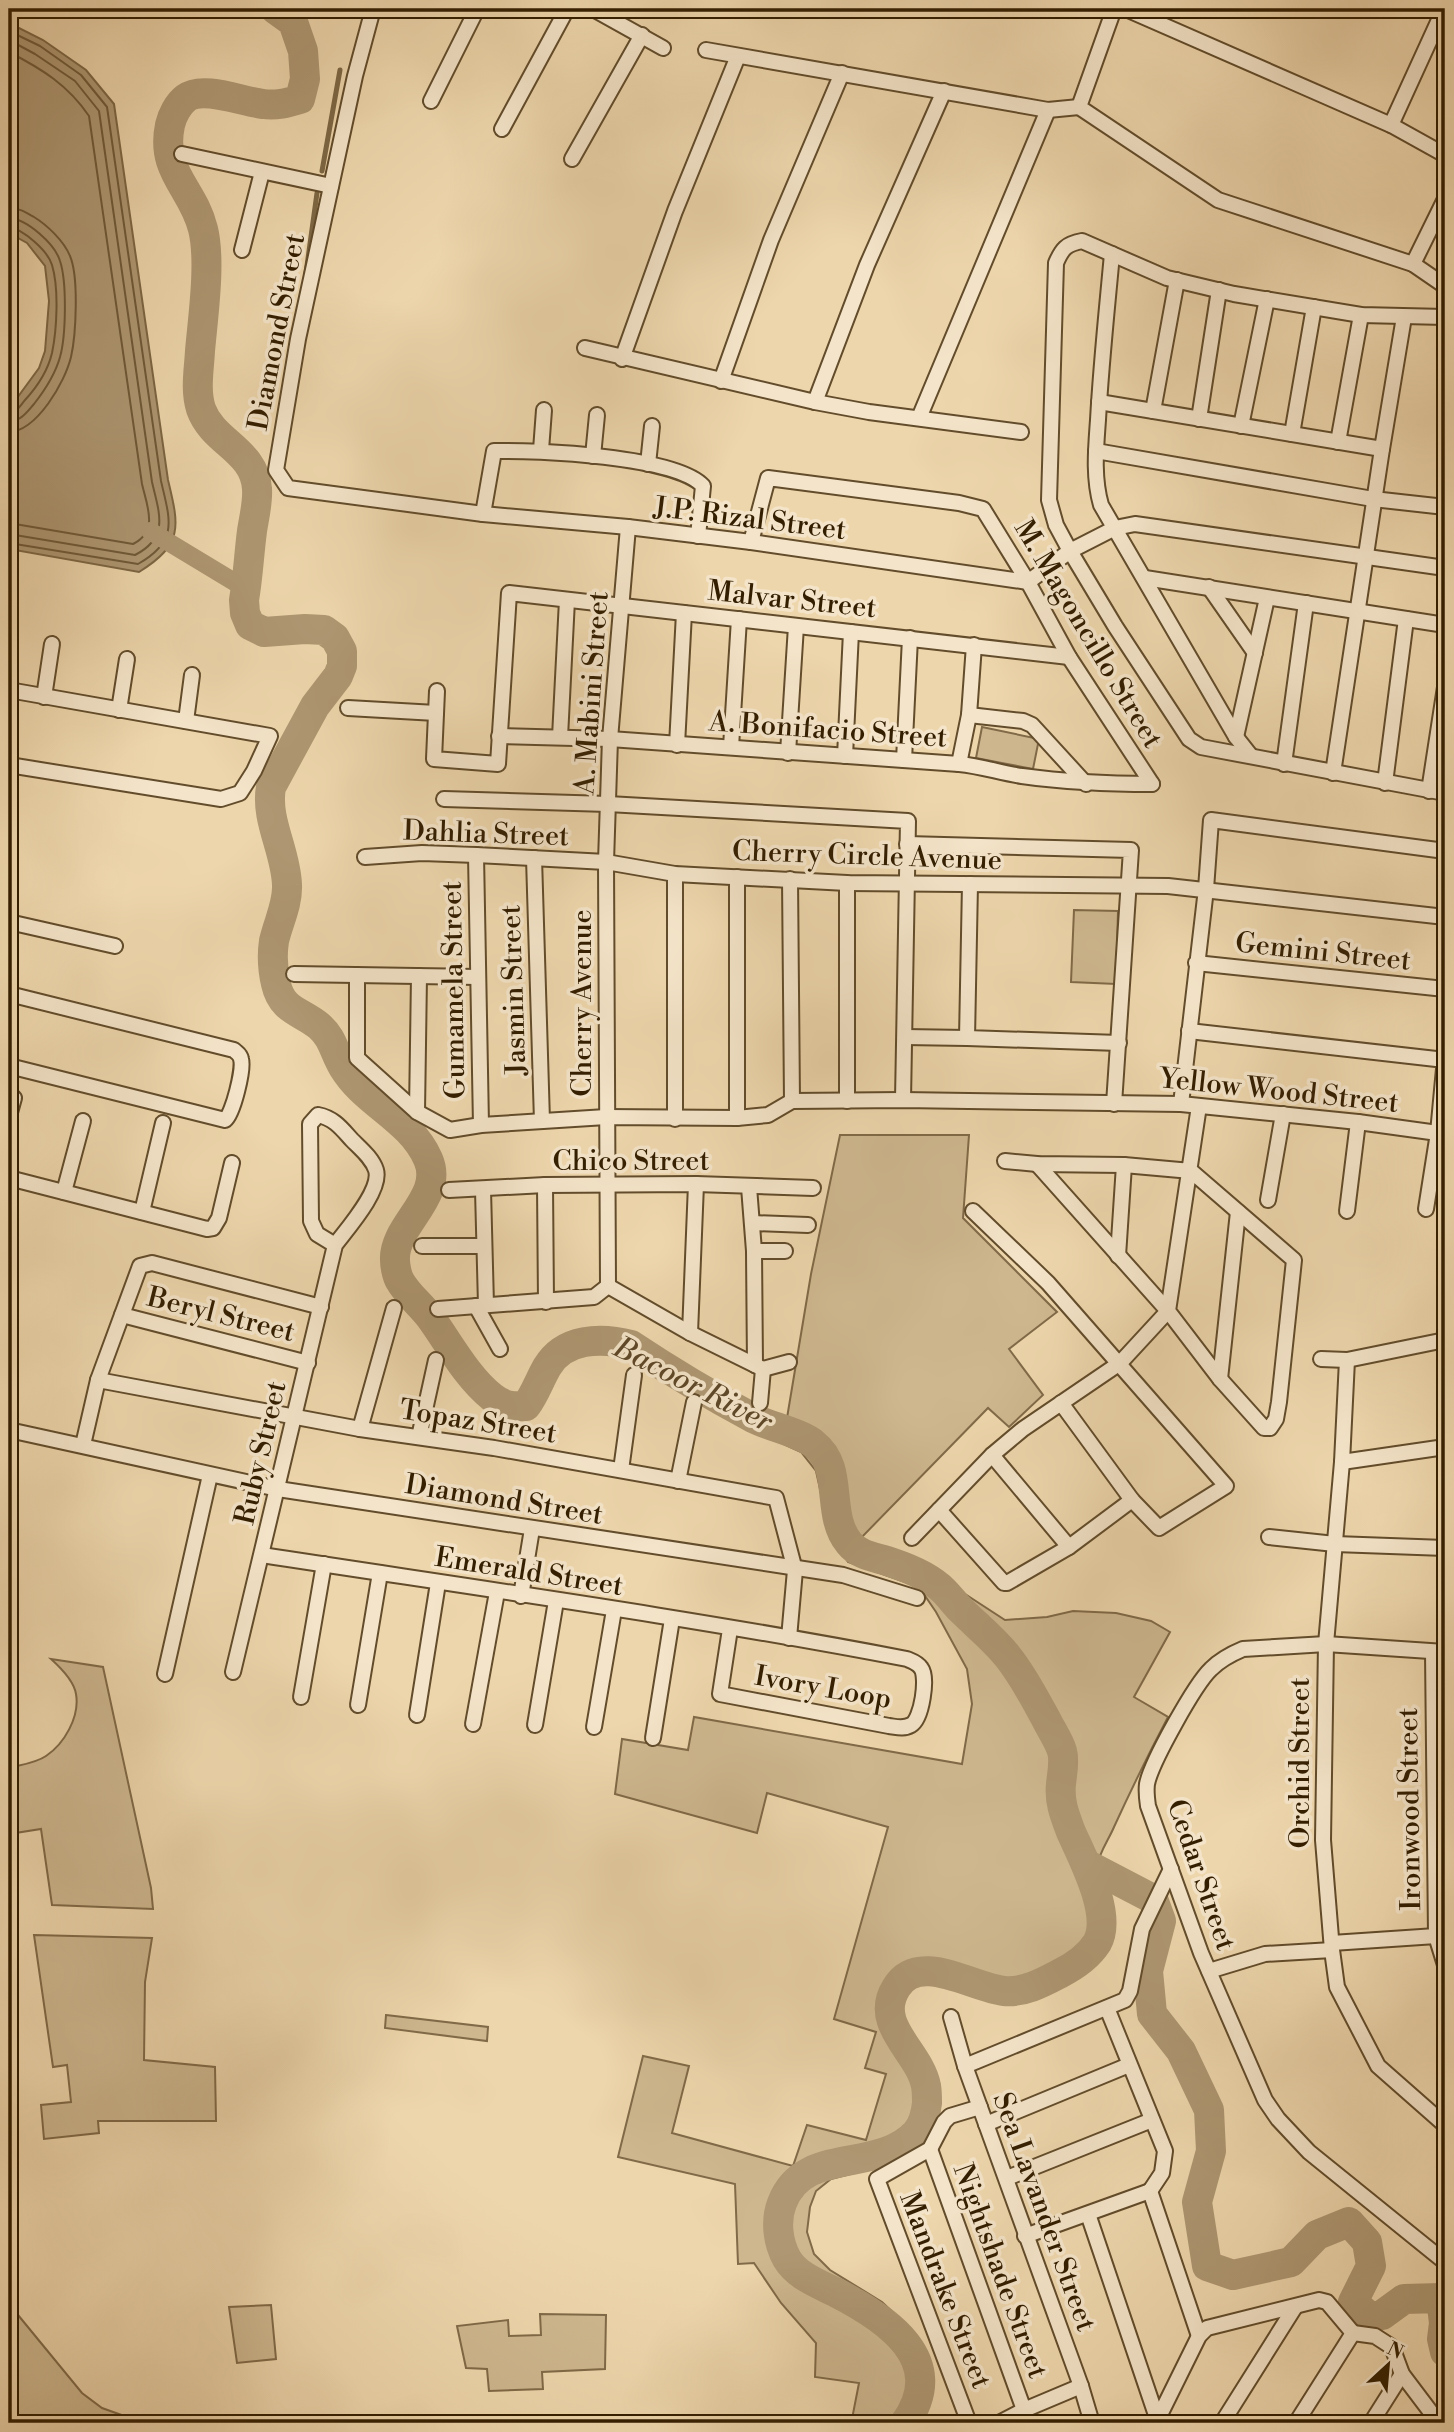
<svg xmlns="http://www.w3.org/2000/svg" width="1454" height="2432" font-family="'Libre Bodoni',serif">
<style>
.green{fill:#ceb78f;stroke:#806a48;stroke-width:2}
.water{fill:#ae9772;stroke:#7d6744;stroke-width:2}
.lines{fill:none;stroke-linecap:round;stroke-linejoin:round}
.shore{stroke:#705a39;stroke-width:2}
.stream{stroke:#7d6744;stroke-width:5}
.canal{stroke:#ae9772;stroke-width:18}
.river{stroke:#ae9772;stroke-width:30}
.minor-casing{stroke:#624c2b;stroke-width:18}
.minor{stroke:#f4e4c9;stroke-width:14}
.labels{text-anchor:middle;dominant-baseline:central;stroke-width:7;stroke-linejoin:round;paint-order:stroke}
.street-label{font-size:28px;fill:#331e00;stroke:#f4e4c9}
.water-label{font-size:30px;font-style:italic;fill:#5e4828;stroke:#f4e4c9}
</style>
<rect width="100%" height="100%" fill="#eed6ac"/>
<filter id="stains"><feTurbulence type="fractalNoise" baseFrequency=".00286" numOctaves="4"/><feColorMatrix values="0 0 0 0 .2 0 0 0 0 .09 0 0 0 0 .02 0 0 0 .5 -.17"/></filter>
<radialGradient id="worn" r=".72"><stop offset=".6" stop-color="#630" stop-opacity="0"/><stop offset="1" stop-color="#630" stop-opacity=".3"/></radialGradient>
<g class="green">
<polygon points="982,727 1039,739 1033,769 976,758"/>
<polygon points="1074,910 1118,911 1116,984 1071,982"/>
<path d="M840 1135H969L963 1218 1057 1312 1009 1349 1043 1395 1009 1427 988 1408 857 1542 908 1561 939 1577 1005 1620 1047 1617 1073 1611 1116 1613 1151 1621 1170 1632 1134 1697 1168 1717C1149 1753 1131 1790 1114 1827 1109 1839 1099 1853 1097 1866 1095 1877 1103 1900 1104 1913 1105 1926 1104 1943 1097 1954 1086 1973 1036 1995 1014 2000 977 2007 951 1967 907 1984L900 1997 899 2012 932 2084 936 2103 928 2133 907 2153 882 2166 831 2179 816 2191 810 2207 807 2232 814 2254 830 2270 882 2302 901 2320 921 2347 930 2387 921 2415 915 2423H847L852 2419 859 2383 815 2377 816 2343 781 2303 754 2263 738 2264 735 2184 618 2157 643 2056 689 2066 672 2133 793 2166 807 2125 866 2140 886 2074 865 2068 876 2032 834 2019 888 1827 767 1793 757 1833 615 1794 622 1739 688 1750 694 1717 962 1764 972 1704 967 1669 936 1612 919 1587 848 1562 830 1534 816 1471 801 1452 781 1443 786 1424 811 1274Z"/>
<path d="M51 1659 103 1667 151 1888 153 1909 52 1905 41 1829 9 1834V1768C20 1765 36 1763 46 1756 64 1744 80 1717 76 1694 74 1681 61 1668 51 1659Z"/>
<polygon points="34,1935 152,1938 145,1982 144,2060 215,2067 216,2121 98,2121 99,2133 44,2139 41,2105 71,2102 67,2065 53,2067"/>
<polygon points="386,2015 488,2027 487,2041 385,2028"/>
<polygon points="9,2304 82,2393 102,2408 144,2423 9,2423"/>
<polygon points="271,2305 276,2359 237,2363 229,2307"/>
<polygon points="540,2314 606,2315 605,2369 542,2372 543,2389 489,2391 487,2369 466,2368 457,2326 508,2320 509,2336 541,2335"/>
</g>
<path class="water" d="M9 23 43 40 86 70 114 104 168 480C179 526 184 544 139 572L9 549V409L39 368 45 351 49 301 45 266 27 243 9 233Z"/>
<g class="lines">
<g class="shore">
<path d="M9 31 40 46 81 75 107 107 161 481C170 520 179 541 138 564L9 543"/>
<path d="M9 40 35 54 75 81 99 111 152 482C159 513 170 537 135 555L9 534"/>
<path d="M9 52C42 69 68 85 89 116L142 484C147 506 159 531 133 544L9 523"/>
<path d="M9 208C19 208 25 212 34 217 47 225 64 241 70 256 79 277 76 335 71 357 65 382 37 431 9 432"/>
<path d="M9 218C27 219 55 244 60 261 67 282 66 336 60 357 55 375 45 390 34 404 26 413 21 421 9 421"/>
<path d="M9 227C23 229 48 251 52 265 59 288 57 329 52 353 48 370 37 387 25 400 20 406 17 412 9 413"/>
</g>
<g class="stream">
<polyline points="322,171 340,70"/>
<polyline points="306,273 317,193"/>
</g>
<polyline class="canal" points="150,531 246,589"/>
<g class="river">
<path d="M275 9 293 22 303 51 305 79 300 99C287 103 276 106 263 104 243 102 203 85 186 98 178 104 172 116 170 125 160 172 193 188 203 229 211 261 203 317 200 351 199 370 195 390 201 409 213 443 255 450 257 489 258 502 254 518 252 531 249 554 248 577 244 600L245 613 250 625 264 632 305 629 324 630 335 638 342 651V666L338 676 315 706 271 787C265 820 286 851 287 885 288 904 278 923 274 941 272 954 273 971 276 984 282 1011 301 1011 319 1026 333 1038 334 1052 343 1067 365 1104 410 1118 428 1159 445 1197 393 1225 395 1260 395 1266 397 1276 400 1281 407 1294 421 1305 430 1317 449 1343 466 1376 492 1397 503 1406 512 1407 526 1406 535 1394 539 1381 547 1367 564 1338 601 1337 631 1345 670 1371 712 1396 753 1418 771 1427 801 1433 814 1444 845 1468 825 1514 849 1543 860 1557 878 1557 893 1563 911 1569 931 1578 944 1591 950 1597 955 1604 961 1610 976 1625 995 1640 1008 1657 1024 1677 1035 1699 1047 1721 1052 1731 1059 1741 1062 1751 1065 1762 1062 1773 1061 1784 1059 1802 1065 1816 1071 1832 1083 1859 1113 1915 1097 1943 1088 1957 1073 1967 1059 1974 1042 1983 1023 1993 1004 1991 973 1988 918 1950 896 1988 873 2025 920 2052 926 2086 927 2091 927 2097 927 2103 926 2113 923 2125 916 2133 878 2174 804 2145 782 2203 775 2221 778 2243 787 2259 797 2276 819 2284 835 2292 886 2318 950 2360 905 2423"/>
<polyline points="1086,1864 1153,1899 1161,1921 1148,1971 1152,2014 1181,2051 1209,2110 1211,2151 1197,2202 1207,2266 1233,2275 1291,2262 1317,2235 1349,2222 1367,2242 1371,2266 1353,2302 1370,2317 1382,2315 1404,2299 1441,2298 1444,2323 1442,2339 1445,2352"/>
</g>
<defs>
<g id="minor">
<path d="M373 9 355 76 298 339 276 470 288 488 483 514 628 527 751 542 1028 582 1070 551 1056 525 1049 500 1056 263C1062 249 1066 244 1082 241L1167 278 1234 294 1361 315 1445 317"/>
<polyline points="593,9 663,48"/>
<polyline points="1114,9 1079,107 1218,200 1413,264 1445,199"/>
<polyline points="1126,9 1391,125 1445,155"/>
<polyline points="706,50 1048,110 1079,107"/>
<polyline points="431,101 477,9"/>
<polyline points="1391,125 1444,9"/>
<polyline points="502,129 567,9"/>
<polyline points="182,154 331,186"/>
<polyline points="572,159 642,35"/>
<polyline points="242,250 262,172"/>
<path d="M1112 254C1107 309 1101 364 1098 420 1096 448 1093 477 1101 505L1236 737 1251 756"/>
<polyline points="1413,264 1445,286"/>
<polyline points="585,348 815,402 869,412 1021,432"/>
<polyline points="622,359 675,211 738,56"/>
<polyline points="721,381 771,240 842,73"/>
<polyline points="815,402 867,265 944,91"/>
<polyline points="1099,402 1382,449 1404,317"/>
<polyline points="1153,411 1177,280"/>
<polyline points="919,418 1048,110"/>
<polyline points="1199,419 1219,290"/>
<polyline points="1241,426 1267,299"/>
<polyline points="1292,434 1314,307"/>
<polyline points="1338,442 1361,315"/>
<polyline points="541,450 544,410"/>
<polyline points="1096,451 1373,499 1445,507"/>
<polyline points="593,456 597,415"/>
<polyline points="648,464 652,426"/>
<path d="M483 514 494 451C536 450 676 456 703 486L698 536"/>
<polyline points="751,542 768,478 959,503 983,509 1028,582 1069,657 1152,784"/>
<polyline points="1445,568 1135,524 1115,528 1070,551 1115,626 1189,739 1201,747 1445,793"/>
<polyline points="1145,578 1445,625"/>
<polyline points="1209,587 1255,653"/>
<polyline points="9,690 270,736 254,771 240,793 221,799 9,765"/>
<polyline points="437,691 434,759 498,764 509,593 1069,657"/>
<polyline points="44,697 52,644"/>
<polyline points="348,708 436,713"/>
<polyline points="119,710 127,659"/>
<polyline points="969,715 1023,721 1032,725 1086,784"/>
<polyline points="186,721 192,675"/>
<path d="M499 736 610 739 959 764C981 766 1001 773 1022 776 1066 782 1108 784 1152 784"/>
<polyline points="560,737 567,600"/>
<polyline points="1236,737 1267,598"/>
<polyline points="677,745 684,613"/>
<polyline points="731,747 739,619"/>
<polyline points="788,753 796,626"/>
<polyline points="845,756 851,632"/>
<polyline points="904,760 910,638"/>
<polyline points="959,764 969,715 974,645"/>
<polyline points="1284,764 1306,603"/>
<polyline points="1333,773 1382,449"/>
<polyline points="1385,783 1406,619"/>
<polyline points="1429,791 1445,687"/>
<polyline points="444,799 608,804 908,821 903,1100"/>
<polyline points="907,844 1131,850 1114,1104"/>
<polyline points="476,855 481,1125"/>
<polyline points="365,857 422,853 476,855 606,862 675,874 847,883 1168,886 1445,917"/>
<polyline points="534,858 542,1121"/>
<polyline points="675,874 675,1119"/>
<polyline points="790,879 792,1101"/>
<polyline points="847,883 847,1101"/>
<polyline points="970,884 967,1038 1119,1043"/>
<polyline points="9,922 115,946"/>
<polyline points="1196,963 1445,989"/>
<polyline points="294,974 478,977"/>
<polyline points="357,975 357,1058 417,1112 450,1130 481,1125 606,1117 737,1118 768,1115 792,1101 903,1100 1181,1104 1358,1122 1445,1134"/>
<path d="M9 994 234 1050C238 1054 240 1054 241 1059 244 1069 233 1114 225 1120L9 1066"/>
<polyline points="1189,1031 1445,1060"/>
<polyline points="905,1037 967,1038"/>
<polyline points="1181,1104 1206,889 1211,820 1445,851"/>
<polyline points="417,1112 419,976"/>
<polyline points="9,1116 14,1098"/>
<polyline points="737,1118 737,877"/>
<polyline points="1005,1161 1037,1164 1124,1165 1191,1171 1294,1260 1279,1402 1276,1419 1270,1428 1264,1428 1220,1379 1168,1311 1199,1106"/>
<polyline points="9,1178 207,1229 213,1228 219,1218 232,1163"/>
<polyline points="545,1185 546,1302"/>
<polyline points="749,1187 754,1251 755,1365"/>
<polyline points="449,1190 545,1185 696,1184 813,1188"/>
<polyline points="483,1190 486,1305"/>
<polyline points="64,1192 83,1121"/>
<polyline points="1268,1200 1283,1114"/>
<polyline points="1426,1209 1438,1133 1445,1058"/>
<polyline points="973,1211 1048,1283 1226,1486 1159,1528 1132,1500"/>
<polyline points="1347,1211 1358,1122"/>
<polyline points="142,1212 163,1123"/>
<polyline points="752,1223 808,1225"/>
<polyline points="422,1246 483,1246"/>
<polyline points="754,1251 785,1251"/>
<polyline points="1118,1256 1124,1165"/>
<polyline points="608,1286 606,862 610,739 628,527"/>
<polyline points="476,1306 500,1349"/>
<polyline points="438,1309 594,1297 608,1286 690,1333 763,1369 789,1362"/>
<polyline points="122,1315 308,1363"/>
<polyline points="690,1333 696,1184"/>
<polyline points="1321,1359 1347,1360 1445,1340"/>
<polyline points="1347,1360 1342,1462 1326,1644 1323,1840 1332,1950 1337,1987 1378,2066 1445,2125"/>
<polyline points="1220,1379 1238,1212"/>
<polyline points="98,1380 360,1429 494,1448 776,1498 795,1570 789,1638"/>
<polyline points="760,1403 763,1369"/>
<polyline points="360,1429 394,1308"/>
<polyline points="9,1430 278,1489 843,1575 917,1598"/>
<polyline points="419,1437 436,1360"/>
<polyline points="83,1445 98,1380 140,1266 152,1263 321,1307"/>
<polyline points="992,1455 1069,1547"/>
<polyline points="1342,1462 1445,1447"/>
<polyline points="621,1470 634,1375"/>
<polyline points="678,1481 694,1402"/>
<polyline points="939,1510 1004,1583 1007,1583 1069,1547 1132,1500 1061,1403"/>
<polyline points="1269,1537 1335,1544 1445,1548"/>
<polyline points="912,1538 992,1455 1023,1429 1120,1363 1168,1311 1037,1164"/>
<path d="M262 1555C477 1588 694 1618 907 1659 912 1661 918 1663 921 1668 928 1677 922 1719 911 1725 904 1729 897 1727 889 1726L720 1694 730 1629"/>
<polyline points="521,1596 532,1529"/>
<polyline points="1433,1652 1436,1936 1445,1965"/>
<path d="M1445 1652 1326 1644 1243 1649C1231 1654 1220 1660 1211 1669 1195 1684 1151 1763 1147 1784 1146 1791 1147 1799 1148 1806L1201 1953 1265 2100 1278 2119 1309 2152 1445 2262"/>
<path d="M233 1672 335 1245C347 1229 382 1190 376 1170 372 1158 361 1149 352 1140 342 1129 334 1118 318 1115L310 1124 311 1221 317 1234 335 1245"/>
<polyline points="165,1674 210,1475"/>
<polyline points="301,1697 324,1564"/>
<polyline points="358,1705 380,1573"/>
<polyline points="417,1715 438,1583"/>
<polyline points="473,1724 497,1592"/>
<polyline points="535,1725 556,1601"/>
<polyline points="594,1727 614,1610"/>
<polyline points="653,1738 672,1619"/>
<polyline points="1332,1943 1436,1936"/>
<polyline points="1209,1971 1265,1954 1332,1950"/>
<polyline points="1107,2008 1165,2151 1162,2173 1150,2191"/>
<polyline points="951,2017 965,2066 1081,2386 1092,2423"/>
<polyline points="965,2066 1125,2000 1130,1991 1142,1929 1171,1869"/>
<polyline points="986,2124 1129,2065"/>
<polyline points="930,2149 1024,2410"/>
<polyline points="1007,2178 1152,2120"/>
<polyline points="1150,2191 1199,2336"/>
<polyline points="1088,2214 1158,2421"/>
<polyline points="1025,2236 1150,2191"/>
<polyline points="1353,2333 1375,2336 1392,2347 1402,2374 1439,2423"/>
<polyline points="969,2423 877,2179 930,2149 944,2122 950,2116 980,2107"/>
<polyline points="999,2423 1024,2410 1081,2386"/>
<polyline points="1156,2423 1199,2336 1207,2328 1319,2300 1327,2302 1353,2333"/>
<polyline points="1222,2423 1295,2307"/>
<polyline points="1296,2423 1353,2333"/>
<polyline points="1371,2423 1402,2374"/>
</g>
</defs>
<use href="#minor" class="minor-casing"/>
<use href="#minor" class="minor"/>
</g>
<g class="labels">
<g class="street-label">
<text transform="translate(277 332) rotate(-79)">Diamond Street</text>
<text transform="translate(750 519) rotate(7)">J.P. Rizal Street</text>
<text transform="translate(792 600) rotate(6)">Malvar Street</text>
<text transform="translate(1088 634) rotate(59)">M. Magoncillo Street</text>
<text transform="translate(592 693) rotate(-86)">A. Mabini Street</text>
<text transform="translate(828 730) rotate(4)">A. Bonifacio Street</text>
<text transform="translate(486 834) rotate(2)">Dahlia Street</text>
<text transform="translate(867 856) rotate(2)">Cherry Circle Avenue</text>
<text transform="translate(1323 952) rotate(6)">Gemini Street</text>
<text transform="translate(454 990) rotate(-91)">Gumamela Street</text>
<text transform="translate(514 990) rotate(-92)">Jasmin Street</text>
<text transform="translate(582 1003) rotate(-90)">Cherry Avenue</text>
<text transform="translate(1279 1091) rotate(6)">Yellow Wood Street</text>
<text x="631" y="1161">Chico Street</text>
<text transform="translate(221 1315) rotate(14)">Beryl Street</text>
<text transform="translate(478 1422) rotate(9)">Topaz Street</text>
<text transform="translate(261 1453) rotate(-77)">Ruby Street</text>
<text transform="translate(504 1500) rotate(9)">Diamond Street</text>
<text transform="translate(529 1572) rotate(9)">Emerald Street</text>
<text transform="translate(823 1688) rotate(10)">Ivory Loop</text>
<text transform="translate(1300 1763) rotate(-90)">Orchid Street</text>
<text transform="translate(1410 1809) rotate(-91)">Ironwood Street</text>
<text transform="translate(1201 1875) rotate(71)">Cedar Street</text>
<text transform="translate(1044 2212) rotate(70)">Sea Lavander Street</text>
<text transform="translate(1000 2271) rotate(70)">Nightshade Street</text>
<text transform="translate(945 2290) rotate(69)">Mandrake Street</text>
</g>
<g class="water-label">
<text transform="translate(693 1385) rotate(27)">Bacoor River</text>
</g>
</g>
<rect width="1454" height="2432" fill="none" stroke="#eed6ac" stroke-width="35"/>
<rect x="10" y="10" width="1433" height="2411" fill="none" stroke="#331e00" stroke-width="3.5"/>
<rect x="18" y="18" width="1419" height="2397" fill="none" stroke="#331e00" stroke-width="2"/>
<g transform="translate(1388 2365) rotate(26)" stroke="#f4e4c9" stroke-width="5" paint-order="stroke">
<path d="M0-5L12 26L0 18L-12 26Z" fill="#331e00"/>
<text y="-10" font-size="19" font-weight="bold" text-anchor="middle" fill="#331e00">N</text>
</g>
<rect width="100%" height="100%" filter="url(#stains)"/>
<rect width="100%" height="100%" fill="url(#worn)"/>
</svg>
